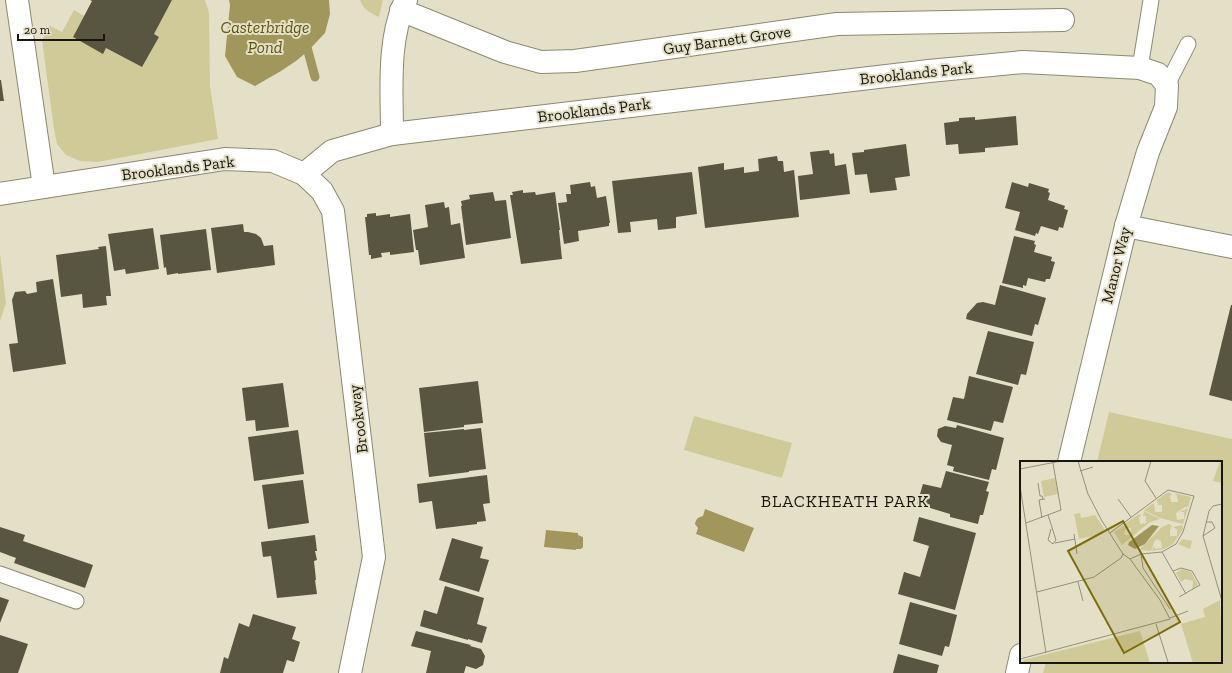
<svg xmlns="http://www.w3.org/2000/svg" width="1232" height="673" font-family="'Zilla Slab',serif">
<style>
.green{fill:#d0c998}
.water{fill:#a1975d}
.lines{fill:none;stroke-linecap:round;stroke-linejoin:round}
.stream{stroke:#a1975d;stroke-width:9}
.building{fill:#585541}
.lane-casing{stroke:#8b8872;stroke-width:17}
.street-casing{stroke:#8b8872;stroke-width:24}
.lane{stroke:#fff;stroke-width:15}
.street{stroke:#fff;stroke-width:22}
.labels{text-anchor:middle;dominant-baseline:central;stroke-width:4;stroke-linejoin:round;paint-order:stroke}
.street-label{font-size:16px;fill:#18160e;stroke:#e4e0c8}
.water-label{font-size:17px;font-style:italic;fill:#5f550c;stroke:#e4e0c8}
.neighbourhood-label{font-size:17px;letter-spacing:1px;fill:#18160e;stroke:#e4e0c8}
.inset-road{fill:none;stroke:#928f7e;stroke-width:1}
.view{fill:#7b6d09;fill-opacity:0.15;stroke:#7b6d09;stroke-width:2}
.inset-edge{fill:none;stroke:#18160e;stroke-width:2}
</style>
<rect width="100%" height="100%" fill="#e4e0c8"/>
<g class="green">
<polygon points="172,0 205,0 209,13 210,86 218,139 98,162 80,161 66,155 57,144 54,129 42,40 50,26 62,32 74,10 84,16 73,37 103,53 106,48 142,67 159,37 154,34"/>
<path d="M360 0H383L379 17C370 13 363 9 360 0Z"/>
<polygon points="0,253 6,303 0,321"/>
<polygon points="1109,412 1232,439 1232,673 1043,673 1046,662 1221,662 1221,462 1097,462"/>
<polygon points="694,416 792,443 782,478 684,450"/>
</g>
<g class="water">
<polygon points="229,0 329,0 330,14 325,33 308,51 296,61 281,71 255,86 237,77 225,56 230,5"/>
<path d="M705 509 754 528 744 552 696 534 698 528 695 524C696 519 698 517 703 516Z"/>
<polygon points="546,530 578,533 578,535 583,537 583,547 581,549 576,549 576,550 544,547"/>
</g>
<g class="lines">
<polyline class="stream" points="305,40 315,77"/>
</g>
<g class="building">
<polygon points="90,0 172,0 154,34 159,37 142,67 106,48 103,54 73,37 92,1"/>
<polygon points="0,80 1,80 4,101 0,101"/>
<polygon points="1016,116 1018,145 985,148 985,152 959,154 958,144 946,145 944,123 959,121 959,118 975,117 975,120"/>
<polygon points="906,144 910,176 895,178 897,190 870,193 867,174 855,175 852,153 864,152 864,150"/>
<polygon points="829,150 830,154 834,153 835,166 846,164 850,194 800,200 798,176 813,174 810,152"/>
<polygon points="777,156 778,161 783,161 784,172 794,170 799,217 705,228 698,167 724,163 724,170 744,167 744,173 759,171 758,159"/>
<polygon points="692,172 697,214 676,217 676,228 658,230 657,219 630,222 631,232 618,233 612,181"/>
<polygon points="590,182 591,187 595,186 597,198 606,196 610,223 609,223 609,226 578,231 579,241 564,244 558,203 567,202 566,194 571,194 570,185"/>
<polygon points="1012,182 1028,187 1029,183 1049,189 1048,192 1050,193 1048,200 1065,206 1064,209 1068,210 1063,228 1059,227 1058,231 1041,226 1038,234 1036,233 1035,236 1015,230 1020,212 1005,208"/>
<polygon points="523,190 523,193 535,192 536,195 555,192 560,230 559,230 562,259 521,264 510,195 513,195 512,192"/>
<polygon points="493,192 495,201 506,200 511,238 466,245 461,206 462,206 461,201 470,199 469,195"/>
<polygon points="444,202 445,208 449,207 451,225 460,223 465,258 420,265 418,250 416,250 413,230 428,227 425,205"/>
<polygon points="376,213 376,216 390,214 390,217 410,214 414,252 390,255 390,252 381,253 382,257 371,259 371,255 369,255 365,217 367,217 367,214"/>
<polygon points="243,224 244,232 248,232 256,234 261,238 264,246 273,245 275,265 217,273 211,228"/>
<polygon points="153,228 159,269 126,274 125,269 114,271 108,234"/>
<polygon points="206,229 211,270 178,274 178,273 167,275 166,267 164,268 160,235"/>
<polygon points="1014,236 1035,241 1034,244 1036,245 1034,252 1052,257 1051,261 1055,262 1050,279 1046,279 1045,282 1028,278 1026,286 1023,285 1023,288 1002,283"/>
<polygon points="106,246 111,296 106,296 107,305 83,308 82,294 61,297 56,255 99,249 98,247"/>
<polygon points="53,279 66,364 13,372 9,344 18,343 12,300 15,292 25,291 27,294 37,292 36,282"/>
<polygon points="1000,285 1046,298 1038,325 1035,324 1032,336 966,319 967,314 977,303 983,302 995,305"/>
<polygon points="1231,305 1232,305 1232,401 1209,395"/>
<polygon points="988,331 1034,342 1026,375 1021,374 1018,385 976,374"/>
<polygon points="969,376 1013,387 1003,423 994,421 991,431 947,420 953,397 964,399"/>
<polygon points="478,381 483,423 464,425 464,427 424,432 419,388"/>
<polygon points="283,383 289,427 256,431 255,420 246,421 242,388"/>
<polygon points="957,425 1004,438 996,470 992,469 989,480 953,471 954,467 947,465 952,445 941,442 937,436 938,429 945,426 956,428"/>
<polygon points="481,428 486,469 469,471 469,472 429,477 424,433 464,429 464,430"/>
<polygon points="298,430 304,474 254,481 248,437"/>
<polygon points="946,471 989,482 986,491 989,492 983,515 980,515 978,524 950,517 950,514 917,504 923,484 941,488"/>
<polygon points="487,475 490,503 483,504 486,521 477,522 477,524 436,529 432,501 419,503 417,484"/>
<polygon points="303,480 309,523 268,529 262,485"/>
<polygon points="919,517 976,533 955,610 898,594 904,572 920,577 929,546 913,541"/>
<polygon points="0,527 25,535 23,541 93,565 85,588 14,563 16,558 0,552"/>
<polygon points="315,535 317,551 315,551 317,560 314,561 316,580 315,580 317,594 277,598 271,556 263,557 261,542"/>
<polygon points="452,538 483,547 480,558 489,560 479,592 439,580"/>
<polygon points="445,586 484,598 477,624 487,627 482,643 468,639 468,640 420,626 424,610 437,614"/>
<polygon points="0,597 9,600 0,623"/>
<polygon points="910,602 957,615 949,647 945,646 942,656 899,644"/>
<polygon points="253,614 296,627 292,639 300,642 294,662 287,660 283,673 220,673 224,657 228,659 239,623 249,627"/>
<polygon points="416,631 471,645 470,646 481,649 485,656 483,665 476,669 466,666 464,673 426,673 431,651 411,646"/>
<polygon points="0,635 28,644 18,673 0,673"/>
<polygon points="898,654 939,665 937,673 893,673"/>
</g>
<g class="lines">
<defs>
<g id="lane">
<polyline points="1140,68 1151,0"/>
<polyline points="1167,85 1188,44"/>
<polyline points="0,574 76,601"/>
</g>
<g id="street">
<polyline points="17,0 44,187"/>
<polyline points="401,10 505,52 541,62 575,61 837,24 1063,20"/>
<path d="M392 134C392 91 387 40 406 0"/>
<polyline points="304,174 322,191 333,211 374,557 350,673"/>
<polyline points="0,194 225,159 273,161 304,174 332,151 392,134 929,71 1023,62 1140,68 1158,74 1167,85 1166,107 1148,152 1126,226 1069,462"/>
<polyline points="1126,226 1232,247"/>
<polyline points="1017,673 1021,655"/>
</g>
</defs>
<use href="#lane" class="lane-casing"/>
<use href="#street" class="street-casing"/>
<use href="#lane" class="lane"/>
<use href="#street" class="street"/>
</g>
<g class="labels">
<g class="street-label">
<text transform="translate(727 40) rotate(-8)">Guy Barnett Grove</text>
<text transform="translate(916 73) rotate(-6)">Brooklands Park</text>
<text transform="translate(594 110) rotate(-7)">Brooklands Park</text>
<text transform="translate(178 168) rotate(-7)">Brooklands Park</text>
<text transform="translate(1116 265) rotate(-76)">Manor Way</text>
<text transform="translate(358 419) rotate(-97)">Brookway</text>
</g>
<g class="water-label">
<text x="265" y="27">Casterbridge<tspan x="265" dy="20">Pond</tspan></text>
</g>
<g class="neighbourhood-label">
<text x="845" y="501">BLACKHEATH PARK</text>
</g>
</g>
<g transform="translate(1020 461)">
<rect width="202" height="202" fill="#e4e0c8"/>
<path d="M200 0H202V22L193 20ZM35 17 38 33 24 36 21 20ZM148 31 152 33 150 35 151 41H158L157 34 154 32 171 36 168 46H165L156 52 157 59 164 58V51H160L168 47 163 63 140 57 124 49 134 42 135 51H142V44H138L137 39ZM124 50 140 58 130 61 102 84 94 71 103 65 106 66 104 74H111V67H107L106 62 119 53 121 55 119 56 120 63 126 62V55H123ZM60 52 61 57 75 54 85 69 78 74 59 78 54 53ZM149 63 152 65 150 69V75H157V68L153 66 162 64 163 68 153 83 144 88 132 90 134 85 135 88 142 87 141 80 137 78 134 81 131 90 121 89 119 92 120 88 142 66ZM163 78 172 80 170 88 158 83ZM162 108 171 111 178 124 172 129 173 120 165 118 161 121 156 112ZM200 139 202 202H173L161 163 185 156 183 148ZM120 170 130 202H3V199Z" fill="#d0c998"/>
<path d="M132 64 139 65 125 83 115 88 108 84 109 81Z" fill="#a1975d"/>
<path class="inset-road" d="M131 0 125 20 136 37M0 8 41 0M60 10 73 6M18 22 20 35H22L23 38M0 25 26 192M98 38 111 56M202 43 193 45 189 50 183 75 202 140M28 54 36 79 33 83 28 79 31 68M22 57 19 39 25 38M6 62 41 49 33 2M90 72 148 29 174 35 163 71 156 83 142 91 121 93 110 98M54 73 57 93M183 75 195 67 192 61H186M35 82 55 78M142 91 166 133M121 93 123 107 150 148M153 110 161 107 172 110 180 124 159 136M58 121 63 140M17 131 74 116 101 97 103 93M150 157 168 150M136 163 148 201M0 198 150 158 140 139 110 98 103 93 82 60 68 33 58 0"/>
<path class="view" d="M103 60 160 161 104 192 48 90Z"/>
<rect width="202" height="202" class="inset-edge"/>
</g>
<path d="M18 34v6h86v-6" fill="none" stroke="#18160e" stroke-width="2"/>
<text x="24" y="34" font-size="12" fill="#18160e" stroke="#e4e0c8" stroke-width="3" paint-order="stroke">20 m</text>
</svg>
